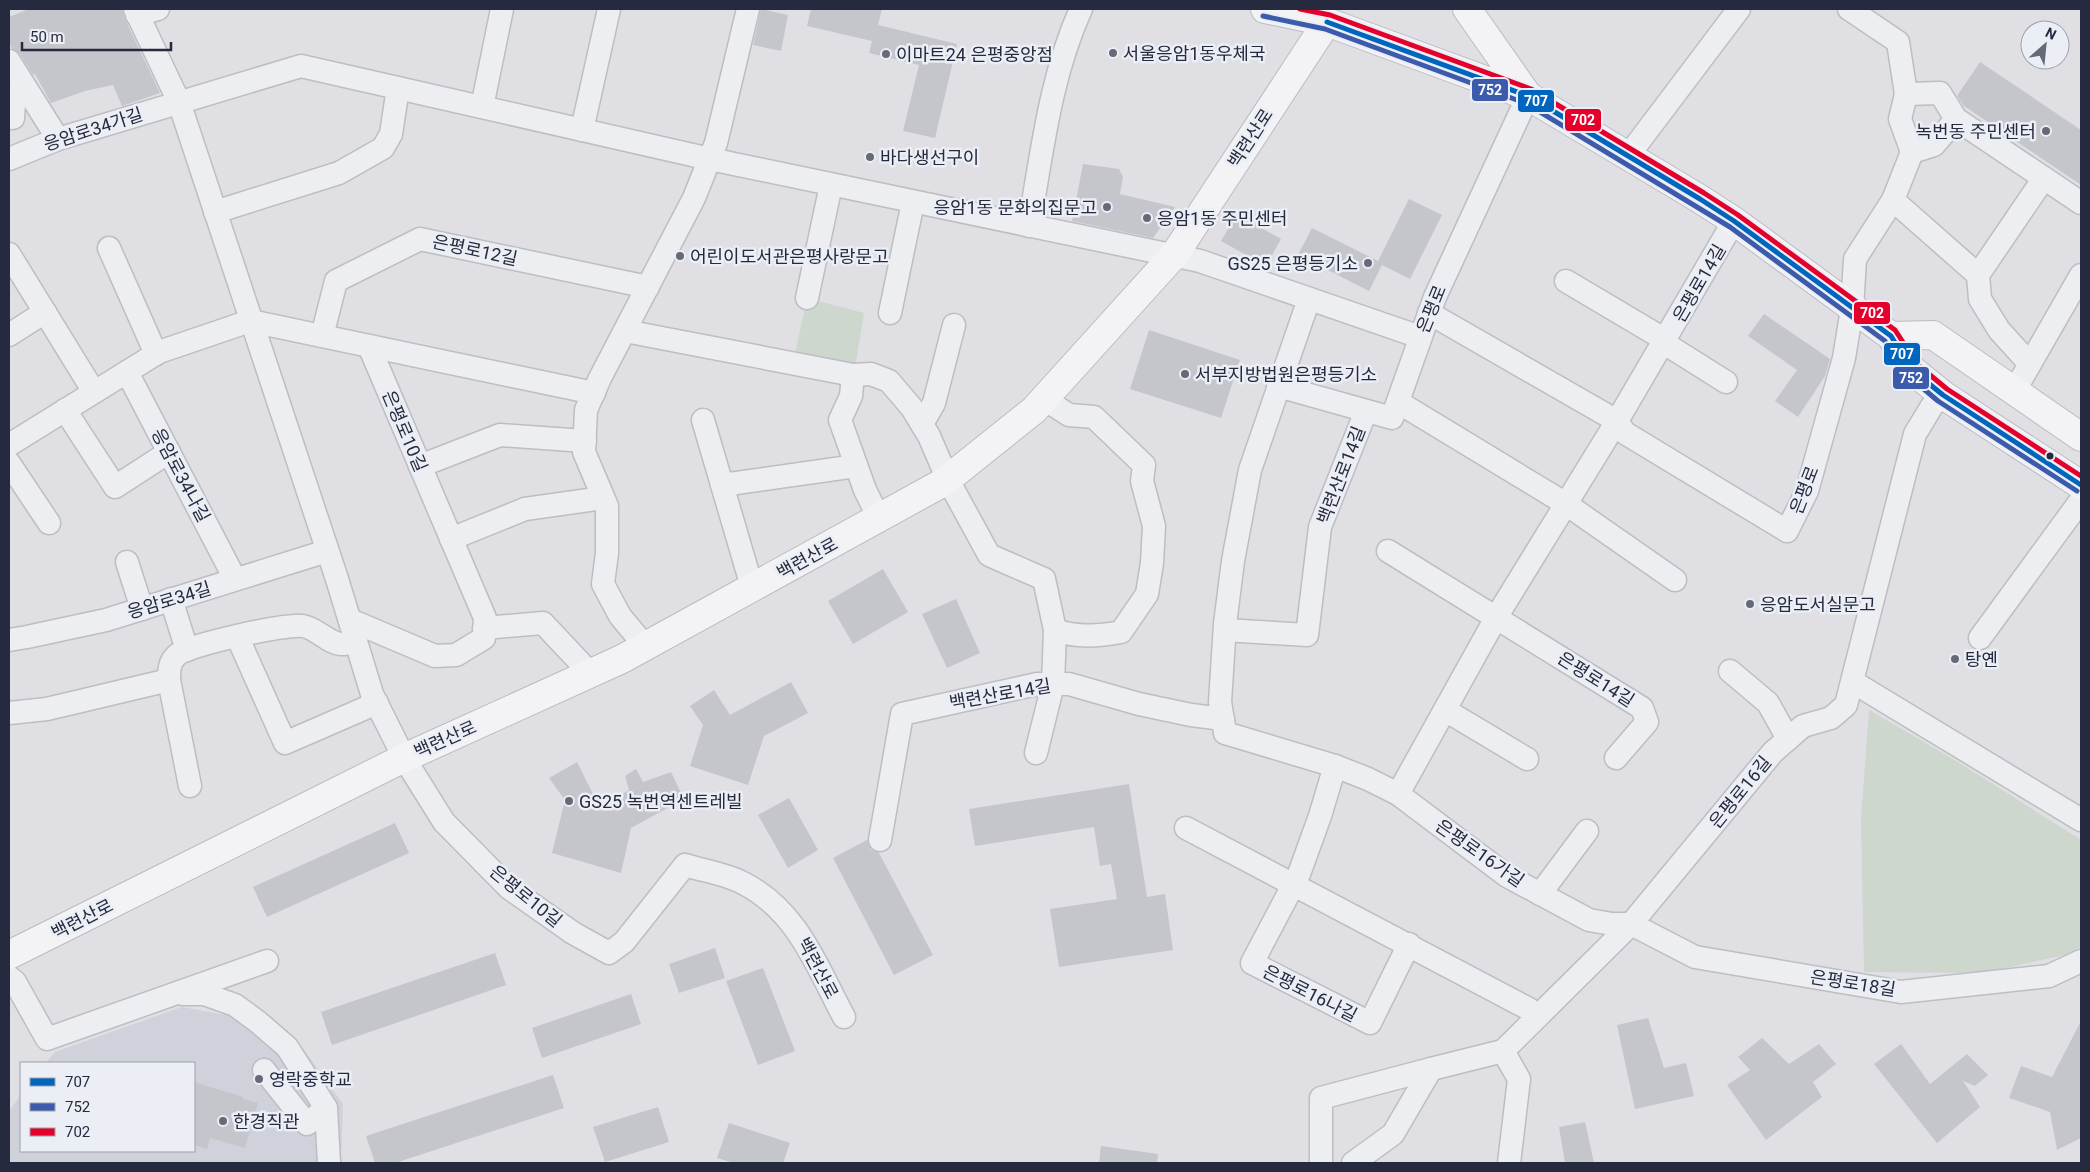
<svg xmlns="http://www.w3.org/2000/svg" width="2090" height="1172" font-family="Roboto,'Noto Sans KR',sans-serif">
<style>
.built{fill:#d0d2db}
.green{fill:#cdd7ce}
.building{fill:#c5c6cb}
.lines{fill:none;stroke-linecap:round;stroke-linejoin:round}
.minor-casing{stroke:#bdbdc2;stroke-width:25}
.major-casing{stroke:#babcc2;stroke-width:30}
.minor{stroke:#edeef1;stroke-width:22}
.major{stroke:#f3f3f5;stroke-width:28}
.bus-1-casing{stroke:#ebeef5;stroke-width:9}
.bus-2-casing{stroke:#ebeef5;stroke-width:9}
.bus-3-casing{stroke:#ebeef5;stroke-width:9}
.bus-1{stroke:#0065bd;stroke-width:5}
.bus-2{stroke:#3d5bab;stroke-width:5}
.bus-3{stroke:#e4002b;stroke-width:5}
.poi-dot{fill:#666978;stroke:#ebeef5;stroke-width:2}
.bus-dot{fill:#252a3e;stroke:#ebeef5;stroke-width:2}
.labels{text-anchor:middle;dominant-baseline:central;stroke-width:5;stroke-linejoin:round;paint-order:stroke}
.poi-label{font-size:18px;fill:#252a3e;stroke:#ebeef5;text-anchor:start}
.street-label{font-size:18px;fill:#252a3e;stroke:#ebeef5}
.line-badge{stroke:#ebeef5;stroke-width:2}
.badge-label{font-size:14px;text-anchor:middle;font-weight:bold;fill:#fff}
</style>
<rect width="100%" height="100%" fill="#dfdfe4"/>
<polygon class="built" points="182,1007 232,1016 282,1052 296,1039 343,1104 341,1163 9,1163 9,1111 21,1095 21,1151 194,1151 194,1063 46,1063 55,1052"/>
<g class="green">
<polygon points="807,298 864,313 855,368 794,359"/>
<polygon points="1869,710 1958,762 2081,840 2081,947 2065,955 1981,973 1864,972 1861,819"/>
</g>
<g class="building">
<polygon points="29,9 122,9 125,19 160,93 122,106 113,85 85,91 51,103 35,74 33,75 20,54 12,49 9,41 9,17"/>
<polygon points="761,9 788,15 781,51 753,45"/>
<polygon points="811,9 882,9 878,25 957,44 935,138 903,131 919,65 869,53 872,41 807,26"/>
<polygon points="1980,62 2081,130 2081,185 1964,106 1957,96"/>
<polygon points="1083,164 1119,169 1123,177 1120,194 1175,207 1153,238 1072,221"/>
<polygon points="1409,199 1442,215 1410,279 1382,265 1369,291 1298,255 1312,228 1378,261"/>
<polygon points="1237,214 1281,239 1266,266 1221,241"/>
<polygon points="1764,314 1830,359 1825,376 1798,417 1775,401 1797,370 1748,336"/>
<polygon points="1149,330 1240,360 1221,418 1130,389"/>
<polygon points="883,569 908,612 853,644 828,601"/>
<polygon points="956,599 980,653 947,668 922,614"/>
<polygon points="791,682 808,713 764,736 748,785 690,766 703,725 690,706 714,690 730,715"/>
<polygon points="577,762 600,808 629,790 625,776 636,769 643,782 671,772 684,799 631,828 621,873 552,853 565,800 549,778"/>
<polygon points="1129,784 1147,897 1165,894 1173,950 1059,967 1050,909 1117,899 1111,864 1100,866 1094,827 975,846 969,809"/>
<polygon points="789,798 818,850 788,868 758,815"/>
<polygon points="395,823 409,853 267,917 253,887"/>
<polygon points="867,840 871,850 879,853 933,955 894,975 833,858"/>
<polygon points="715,948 725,978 679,993 669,964"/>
<polygon points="495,953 506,985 332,1045 321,1012"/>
<polygon points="763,968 795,1051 758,1065 726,981"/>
<polygon points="631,994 641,1024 542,1058 532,1028"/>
<polygon points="1648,1018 1664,1068 1686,1063 1694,1096 1635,1109 1617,1025"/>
<polygon points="2081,1021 2081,1138 2057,1150 2050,1112 2009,1098 2021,1066 2052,1077"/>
<polygon points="1762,1038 1789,1064 1819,1044 1836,1064 1813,1082 1822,1097 1766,1140 1727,1085 1750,1070 1738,1057"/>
<polygon points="1901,1044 1930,1084 1967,1054 1988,1075 1975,1086 1963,1081 1980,1107 1937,1143 1874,1064"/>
<polygon points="553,1075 564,1108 395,1163 375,1163 366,1136"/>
<polygon points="194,1082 243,1097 243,1099 258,1103 245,1148 210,1138 207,1149 194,1145"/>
<polygon points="658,1107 669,1142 605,1162 593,1127"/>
<polygon points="1585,1122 1594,1163 1565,1163 1559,1127"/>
<polygon points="729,1123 790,1143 783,1163 734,1163 717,1158"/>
<polygon points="1101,1146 1158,1154 1157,1163 1099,1163"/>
</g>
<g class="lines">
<defs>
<g id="minor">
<path d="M135 9 179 102 337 579 372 694 404 758 444 822 509 888 573 933 609 953 624 942 685 865C704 871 726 874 743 883 798 911 817 967 844 1017"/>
<polyline points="1849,9 1898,42 1906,94 1900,119 1912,152"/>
<polyline points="137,15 158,9"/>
<polyline points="9,61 58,139"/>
<polyline points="1906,94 1940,93 1956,119 2081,203"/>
<polyline points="9,95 14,104 13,118"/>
<polyline points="482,107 502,9"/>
<polyline points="582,130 609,9"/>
<polyline points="1628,156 1739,9"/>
<polyline points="9,159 58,139 301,66 710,159 1200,261 1420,337"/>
<polyline points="1893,200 1978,275"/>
<polyline points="215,212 339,173 383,148 391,134 398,88"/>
<path d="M1029 226C1042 153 1050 77 1081 9"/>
<polyline points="109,248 156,354"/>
<polyline points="9,254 94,392"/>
<polyline points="1566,281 1657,335 1664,343 1726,382"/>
<polyline points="807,298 831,185"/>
<polyline points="1309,299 1250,470 1233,561 1225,624 1220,702 1225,733 1335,766 1368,779 1398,794 1507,876 1589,920 1612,924 1631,924 1695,957 1901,992 2049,976 2081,961"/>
<polyline points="890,313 913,202"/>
<polyline points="1429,313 1617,421 1625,433 1787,531 1807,491 1844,358 1852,309 1855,259 1893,200 1912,152 1934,145 1956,119"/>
<polyline points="625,331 853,375 871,374 889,381 912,408 929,436 948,480 989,555 1044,579 1055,630 1053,684 1036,753"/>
<polyline points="9,335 45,312"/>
<polyline points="322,336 336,281 420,239 648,287"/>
<polyline points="2029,363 1999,330 1980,299 1978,275 2044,178"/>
<polyline points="127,372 235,579"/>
<polyline points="853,375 851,396 840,420 865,490 879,518"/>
<polyline points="1278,386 1392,418 1435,297 1528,96"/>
<polyline points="2015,390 2081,275"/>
<path d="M1044 399 1069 415 1094 417 1144 465 1142 481 1154 526 1152 563 1147 594 1121 632C1100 636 1076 638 1055 630"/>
<polyline points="1398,402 1566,504 1675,580"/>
<polyline points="65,410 115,487 169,452"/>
<polyline points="703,420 752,587"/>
<polyline points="922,424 934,403 954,325"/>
<polyline points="9,445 159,352 250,321 594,393"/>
<polyline points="9,463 49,523"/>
<polyline points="420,466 500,435 585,441"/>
<polyline points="722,485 856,466"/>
<polyline points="451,539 525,509 603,498"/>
<polyline points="1388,551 1642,708 1647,722 1616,758"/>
<polyline points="127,562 142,609"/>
<polyline points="171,599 187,650"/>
<polyline points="350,620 435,656 456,655 484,638 485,618 369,346"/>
<polyline points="484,628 543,623 590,673"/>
<polyline points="1225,630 1307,635 1320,527 1366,411"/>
<polyline points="237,636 285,743 377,703"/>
<polyline points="1980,638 2081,500"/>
<polyline points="9,640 27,637 106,620 327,551"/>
<polyline points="645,646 620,616 603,584 607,553 607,506 584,452 586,410 600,378 694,198 716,143 748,9"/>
<polyline points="1730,671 1768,703 1788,739"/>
<polyline points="1853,682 2081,820"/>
<polyline points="1445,710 1527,759"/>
<polyline points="9,713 47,709 169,680"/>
<polyline points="1335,766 1320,816 1299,874 1252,963 1370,1023 1409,944"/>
<path d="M190 786 169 680C169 671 169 662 177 655 187 645 288 623 303 626 316 628 328 643 341 644 345 645 352 642 356 641"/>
<polyline points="1398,794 1497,616 1617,421 1734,221"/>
<polyline points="1186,828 1529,1009 1537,1017"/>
<polyline points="880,840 902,714 1037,684 1069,684 1139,704 1191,715 1223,719"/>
<polyline points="1540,894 1587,831"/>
<polyline points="9,977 15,982 47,1039 267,961"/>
<polyline points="183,994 204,994 235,1005 258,1022 287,1047 326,1108 329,1163"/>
<polyline points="264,1070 307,1124 326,1108"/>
<polyline points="1321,1163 1321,1098 1431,1069"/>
<polyline points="1353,1163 1393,1134 1431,1069 1503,1051"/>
<polyline points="1509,1163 1519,1079 1503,1051 1631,924 1773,752 1803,726 1831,718 1846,705 1915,434 1932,406 1943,395"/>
</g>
<g id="major">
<polyline points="1265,9 1327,22 1528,96 1700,199 1734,221 1891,336 1912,370 1943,395 2081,485"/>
<polyline points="1467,9 1528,96"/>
<polyline points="1891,336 1933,335 2081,437"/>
<polyline points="9,955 404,758 622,659 944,482 1034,410 1175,254 1327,22"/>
</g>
</defs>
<use href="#minor" class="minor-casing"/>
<use href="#major" class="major-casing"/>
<use href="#minor" class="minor"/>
<use href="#major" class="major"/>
<defs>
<polyline id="bus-1" points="1327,22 1528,96 1700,199 1734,221 1891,336 1912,370 1943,395 2081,485"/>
<polyline id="bus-2" points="1263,16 1325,29 1525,103 1730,227 1885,341 1907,375 1938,401 2077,491"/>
<polyline id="bus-3" points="1300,9 1330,15 1531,89 1704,193 1738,215 1895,330 1918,365 1947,389 2081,476"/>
</defs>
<use href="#bus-1" class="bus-1-casing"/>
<use href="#bus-2" class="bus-2-casing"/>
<use href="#bus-3" class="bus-3-casing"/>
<use href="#bus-1" class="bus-1"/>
<use href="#bus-2" class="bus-2"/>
<use href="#bus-3" class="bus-3"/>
</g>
<g class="poi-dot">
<circle cx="1113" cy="53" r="5"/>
<circle cx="886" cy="54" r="5"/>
<circle cx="2046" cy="131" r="5"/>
<circle cx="870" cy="157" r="5"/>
<circle cx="1107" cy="207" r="5"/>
<circle cx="1147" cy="218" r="5"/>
<circle cx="680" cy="256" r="5"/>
<circle cx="1368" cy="263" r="5"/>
<circle cx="1185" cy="374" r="5"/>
<circle cx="1750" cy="604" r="5"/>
<circle cx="1955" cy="659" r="5"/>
<circle cx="569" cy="801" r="5"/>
<circle cx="259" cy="1079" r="5"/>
<circle cx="223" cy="1121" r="5"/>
</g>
<circle class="bus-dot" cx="2050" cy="456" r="4.5"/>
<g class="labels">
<g class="poi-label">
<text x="1123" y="53">서울응암1동우체국</text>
<text x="896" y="54">이마트24 은평중앙점</text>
<text x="2036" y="131" text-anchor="end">녹번동 주민센터</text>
<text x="880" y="157">바다생선구이</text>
<text x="1097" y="207" text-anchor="end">응암1동 문화의집문고</text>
<text x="1157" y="218">응암1동 주민센터</text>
<text x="690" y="256">어린이도서관은평사랑문고</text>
<text x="1358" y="263" text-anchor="end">GS25 은평등기소</text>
<text x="1195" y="374">서부지방법원은평등기소</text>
<text x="1760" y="604">응암도서실문고</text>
<text x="1965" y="659">탕옌</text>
<text x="579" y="801">GS25 녹번역센트레빌</text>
<text x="269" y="1079">영락중학교</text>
<text x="233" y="1121">한경직관</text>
</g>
<g class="street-label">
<text transform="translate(93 129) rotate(-18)">응암로34가길</text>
<text transform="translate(1250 138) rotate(-57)">백련산로</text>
<text transform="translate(475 250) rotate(12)">은평로12길</text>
<text transform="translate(1699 283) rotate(-60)">은평로14길</text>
<text transform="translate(1431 309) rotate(-68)">은평로</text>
<text transform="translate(405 431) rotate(67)">은평로10길</text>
<text transform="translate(181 475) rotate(62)">응암로34나길</text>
<text transform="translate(1341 475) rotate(-69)">백련산로14길</text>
<text transform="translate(1804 490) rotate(-69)">은평로</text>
<text transform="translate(807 558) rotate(-29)">백련산로</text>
<text transform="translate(169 600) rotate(-17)">응암로34길</text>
<text transform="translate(1596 679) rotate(32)">은평로14길</text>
<text transform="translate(1000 694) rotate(-10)">백련산로14길</text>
<text transform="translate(445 739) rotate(-24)">백련산로</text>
<text transform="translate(1740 792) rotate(-51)">은평로16길</text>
<text transform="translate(1480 853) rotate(35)">은평로16가길</text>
<text transform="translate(526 896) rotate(39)">은평로10길</text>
<text transform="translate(82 919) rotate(-27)">백련산로</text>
<text transform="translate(818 968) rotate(62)">백련산로</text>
<text transform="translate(1853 983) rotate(9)">은평로18길</text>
<text transform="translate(1310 993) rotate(27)">은평로16나길</text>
</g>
</g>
<g class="line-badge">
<rect x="1471" y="78" width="38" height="24" rx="5" fill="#3d5bab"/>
<rect x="1517" y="89" width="38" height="24" rx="5" fill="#0065bd"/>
<rect x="1564" y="108" width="38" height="24" rx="5" fill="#e4002b"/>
<rect x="1853" y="301" width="38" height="24" rx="5" fill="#e4002b"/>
<rect x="1883" y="342" width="38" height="24" rx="5" fill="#0065bd"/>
<rect x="1892" y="366" width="38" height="24" rx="5" fill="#3d5bab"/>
</g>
<g class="badge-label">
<text x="1490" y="95">752</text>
<text x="1536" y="106">707</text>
<text x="1583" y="125">702</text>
<text x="1872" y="318">702</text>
<text x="1902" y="359">707</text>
<text x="1911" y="383">752</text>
</g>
<rect width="2090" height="1172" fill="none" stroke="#252a3e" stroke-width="20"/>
<rect x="20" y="1062" width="175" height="90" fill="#ebeef5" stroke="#9ca0ac"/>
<rect x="30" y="1078" width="25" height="8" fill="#0065bd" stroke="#9ca0ac"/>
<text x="65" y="1087" font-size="15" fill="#252a3e">707</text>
<rect x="30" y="1103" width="25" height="8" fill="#3d5bab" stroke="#9ca0ac"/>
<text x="65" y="1112" font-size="15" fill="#252a3e">752</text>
<rect x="30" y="1128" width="25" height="8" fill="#e4002b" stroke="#9ca0ac"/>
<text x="65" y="1137" font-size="15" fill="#252a3e">702</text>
<g transform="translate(2045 45) rotate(27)"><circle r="24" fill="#ebeef5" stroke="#9ca0ac"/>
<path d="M0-4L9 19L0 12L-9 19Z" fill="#666978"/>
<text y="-8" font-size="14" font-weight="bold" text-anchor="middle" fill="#252a3e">N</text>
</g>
<path d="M22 42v8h149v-8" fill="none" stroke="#252a3e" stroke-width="2.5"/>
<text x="30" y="42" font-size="15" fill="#252a3e" stroke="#ebeef5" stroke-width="4" paint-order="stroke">50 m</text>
</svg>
